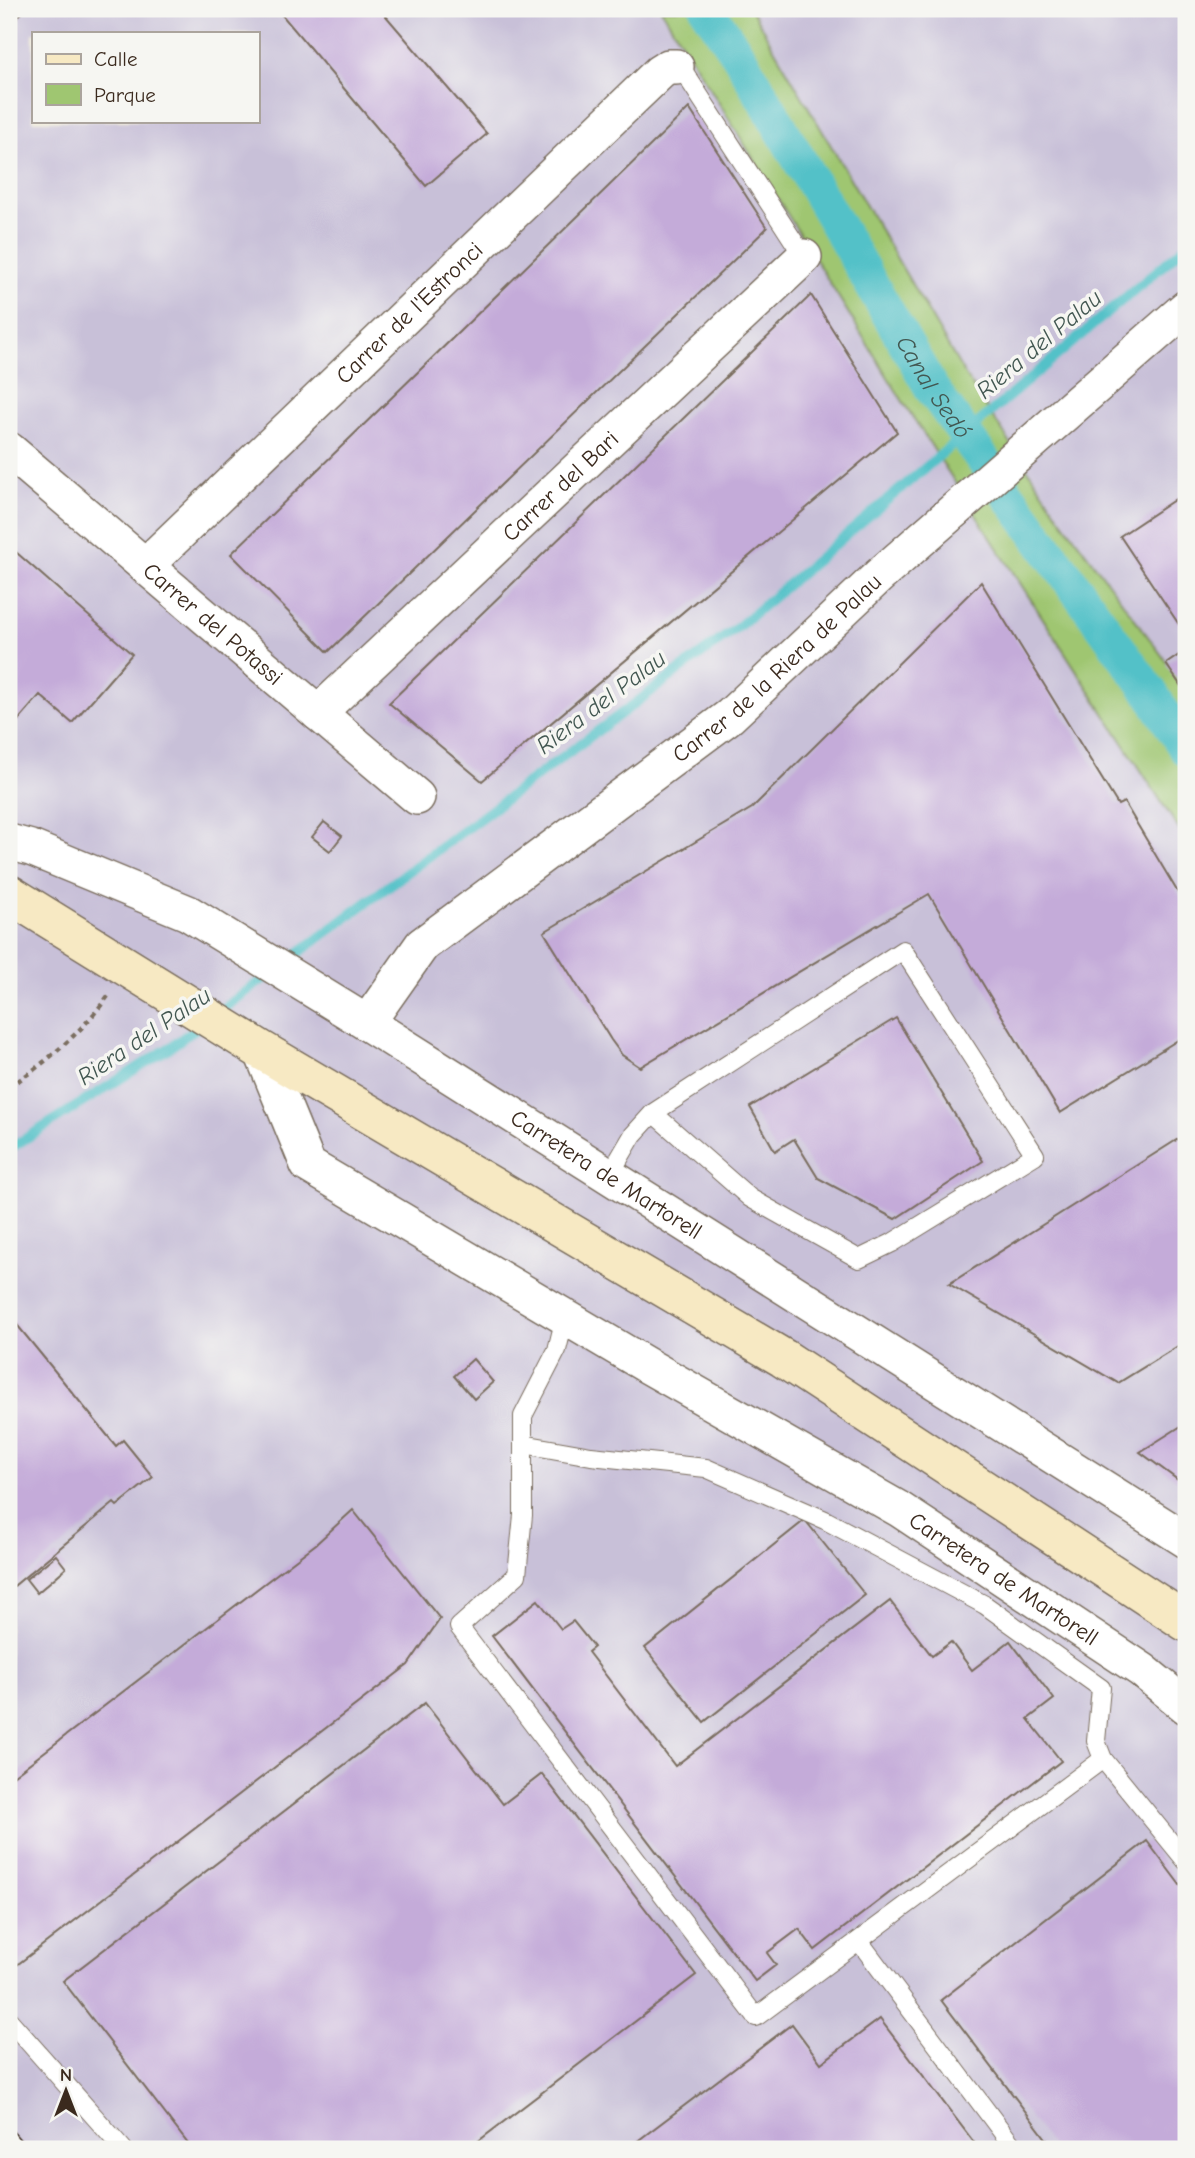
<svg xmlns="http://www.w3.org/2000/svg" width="1195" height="2158" font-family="'Comic Neue',sans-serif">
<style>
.industrial{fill:#c8c0d8;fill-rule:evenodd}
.green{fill:#9fc671;stroke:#6d7848;stroke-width:2}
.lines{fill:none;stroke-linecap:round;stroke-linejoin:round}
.stream{stroke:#53c1c8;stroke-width:10}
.canal{stroke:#53c1c8;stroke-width:35}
.building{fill:#c4abd9}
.service-casing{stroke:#7a6d5e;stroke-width:20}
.minor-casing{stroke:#7a6d5e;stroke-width:38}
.secondary-casing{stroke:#7a6d5e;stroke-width:41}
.path{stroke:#7a6d5e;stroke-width:4.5;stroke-dasharray:5 5;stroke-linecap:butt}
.service{stroke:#fff;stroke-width:18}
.minor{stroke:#fff;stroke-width:35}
.secondary{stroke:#f7e9c3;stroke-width:38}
.rail-casing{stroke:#3b2a1e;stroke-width:8}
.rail{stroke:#f6f6f2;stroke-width:5;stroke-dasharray:16;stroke-linecap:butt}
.labels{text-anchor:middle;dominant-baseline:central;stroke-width:7;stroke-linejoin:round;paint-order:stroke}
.street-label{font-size:23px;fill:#3b2a1e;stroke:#f6f6f2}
.water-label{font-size:24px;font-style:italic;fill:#425751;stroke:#f6f6f2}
</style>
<rect width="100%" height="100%" fill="#f6f6f2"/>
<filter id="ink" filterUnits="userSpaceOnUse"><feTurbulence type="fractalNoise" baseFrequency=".0143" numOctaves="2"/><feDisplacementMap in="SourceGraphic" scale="14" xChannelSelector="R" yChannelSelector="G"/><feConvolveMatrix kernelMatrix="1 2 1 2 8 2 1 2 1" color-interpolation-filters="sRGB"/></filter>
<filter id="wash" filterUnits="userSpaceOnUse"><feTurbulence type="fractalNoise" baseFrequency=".00686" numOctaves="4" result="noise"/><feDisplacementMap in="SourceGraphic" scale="28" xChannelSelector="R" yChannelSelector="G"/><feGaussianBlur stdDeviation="1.57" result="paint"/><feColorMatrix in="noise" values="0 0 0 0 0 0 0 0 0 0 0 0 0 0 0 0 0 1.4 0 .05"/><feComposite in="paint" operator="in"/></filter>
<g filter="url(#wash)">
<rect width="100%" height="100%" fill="#efe9d4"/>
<g class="industrial">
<path d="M9 9H661L905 405 1186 840V2149H9ZM33 33H257V121H33Z"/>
<polygon points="751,9 1186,9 1186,688 1059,516 965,375"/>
</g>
<polygon class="green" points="661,9 751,9 965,375 1059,516 1186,688 1186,840 905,405"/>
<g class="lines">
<g class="stream">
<polyline points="216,1014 738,627 1186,246"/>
<polyline points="9,1149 172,1046 203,1023"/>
</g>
<path class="canal" id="s1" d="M707 9 739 56 932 389 1151 693 1186 749"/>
</g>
<g id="blocks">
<g class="building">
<polygon points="9,9 27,9 9,23"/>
<polygon points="277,9 380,9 487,134 426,186"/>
<polygon points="689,108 767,228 328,652 231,554"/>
<polygon points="811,295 897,432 482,781 389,703"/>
<polygon points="1186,492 1186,635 1120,536"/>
<polygon points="9,546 132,654 72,723 40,695 9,731"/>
<polygon points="981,582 1118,805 1124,802 1186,906 1186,1035 1060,1113 929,894 640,1067 622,1055 611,1040 544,932 752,808"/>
<polygon points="1179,655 1186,665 1186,687 1183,689 1166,664"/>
<polygon points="324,822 342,836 330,851 312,837"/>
<polygon points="896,1018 983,1161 895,1219 818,1178 794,1139 775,1151 750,1107"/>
<polygon points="1186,1134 1186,1341 1118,1383 949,1284"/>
<polygon points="9,1315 116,1446 123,1440 153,1477 117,1506 114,1503 9,1590"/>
<polygon points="473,1359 493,1382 474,1399 454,1376"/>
<polygon points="1186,1423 1186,1486 1140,1452"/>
<polygon points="353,1510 440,1619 408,1665 9,1971 9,1779 316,1544"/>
<polygon points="805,1520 865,1595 704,1722 645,1648"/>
<polygon points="56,1555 66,1568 37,1593 26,1579"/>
<polygon points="538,1600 561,1629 573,1621 594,1647 588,1652 675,1766 890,1601 932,1656 951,1642 972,1670 1010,1641 1054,1699 1028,1719 1061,1761 815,1950 799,1929 767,1953 776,1965 755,1981 492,1636"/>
<polygon points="425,1703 503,1804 542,1774 696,1975 468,2149 192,2149 63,1981"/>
<polygon points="1147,1841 1186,1893 1186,2149 1054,2149 941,2000"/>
<polygon points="880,2019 979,2149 627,2149 792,2024 821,2063"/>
</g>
</g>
</g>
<g filter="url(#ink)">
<use href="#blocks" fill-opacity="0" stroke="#7a6d5e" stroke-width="2"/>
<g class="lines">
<defs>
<g id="service">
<polyline points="676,67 684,72 804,257"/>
<polyline points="609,1176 633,1135 653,1113 903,950 1035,1155 892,1243 859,1259 750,1198 653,1113"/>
<polyline points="565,1317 557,1350 523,1416 523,1515 517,1575 459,1627 756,2017 1103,1759"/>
<polyline points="523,1444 591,1456 706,1468 825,1520 985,1605 1101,1688 1096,1741 1103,1759 1186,1861"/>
<polyline points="859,1941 1015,2149"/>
<polyline points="9,2020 123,2149"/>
</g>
<g id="minor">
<path id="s2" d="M9 450 417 797"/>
<path id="s3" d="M145 566 660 72 668 67H676"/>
<path id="s4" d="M318 713 804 257"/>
<path id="s5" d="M9 842 31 848 188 913 367 1023 1186 1540"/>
<path id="s6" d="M367 1023 422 945 730 716 879 576 1186 308"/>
<path id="s7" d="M261 1050 308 1165 648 1366 899 1509 1142 1670 1186 1706"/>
</g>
<polyline id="secondary" points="9,894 261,1050 783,1358 1186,1622"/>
</defs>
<use href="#service" class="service-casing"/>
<use href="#minor" class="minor-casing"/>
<use href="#secondary" class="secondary-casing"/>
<path class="path" d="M9 1087C46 1063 82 1032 108 996"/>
<use href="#service" class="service"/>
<use href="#minor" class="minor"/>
<use href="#secondary" class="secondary"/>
<defs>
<polyline id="rail" points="9,2132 24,2149"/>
</defs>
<use href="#rail" class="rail-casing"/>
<use href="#rail" class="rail"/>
</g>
</g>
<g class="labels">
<g class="street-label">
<text stroke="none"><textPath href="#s3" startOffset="366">Carrer de l'Estronci</textPath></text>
<text stroke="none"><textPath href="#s4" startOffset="332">Carrer del Bari</textPath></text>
<text stroke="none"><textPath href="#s2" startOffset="268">Carrer del Potassi</textPath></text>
<text stroke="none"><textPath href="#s6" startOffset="546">Carrer de la Riera de Palau</textPath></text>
<text stroke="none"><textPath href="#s5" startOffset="686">Carretera de Martorell</textPath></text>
<text stroke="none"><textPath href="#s7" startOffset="934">Carretera de Martorell</textPath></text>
</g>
<g class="water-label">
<text transform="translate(1039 344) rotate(-40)">Riera del Palau</text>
<text stroke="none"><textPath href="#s1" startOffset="441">Canal Sedó</textPath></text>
<text transform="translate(601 702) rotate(-37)">Riera del Palau</text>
<text transform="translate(144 1036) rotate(-34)">Riera del Palau</text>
</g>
</g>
<rect width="1195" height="2158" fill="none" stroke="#f6f6f2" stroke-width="35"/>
<rect x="32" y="32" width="228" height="91" fill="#f6f6f2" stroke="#aba49d" stroke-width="2"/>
<rect x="46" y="54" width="35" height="10" fill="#f7e9c3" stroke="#aba49d" stroke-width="2"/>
<text x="94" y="66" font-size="21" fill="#3b2a1e">Calle</text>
<rect x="46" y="84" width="35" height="21" fill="#9fc671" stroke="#aba49d" stroke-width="2"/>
<text x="94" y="102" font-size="21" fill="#3b2a1e">Parque</text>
<g transform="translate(66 2091)" stroke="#f6f6f2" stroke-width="5" paint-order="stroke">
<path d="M0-5L12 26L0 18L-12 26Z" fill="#3b2a1e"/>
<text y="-10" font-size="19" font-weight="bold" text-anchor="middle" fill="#3b2a1e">N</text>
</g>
</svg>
